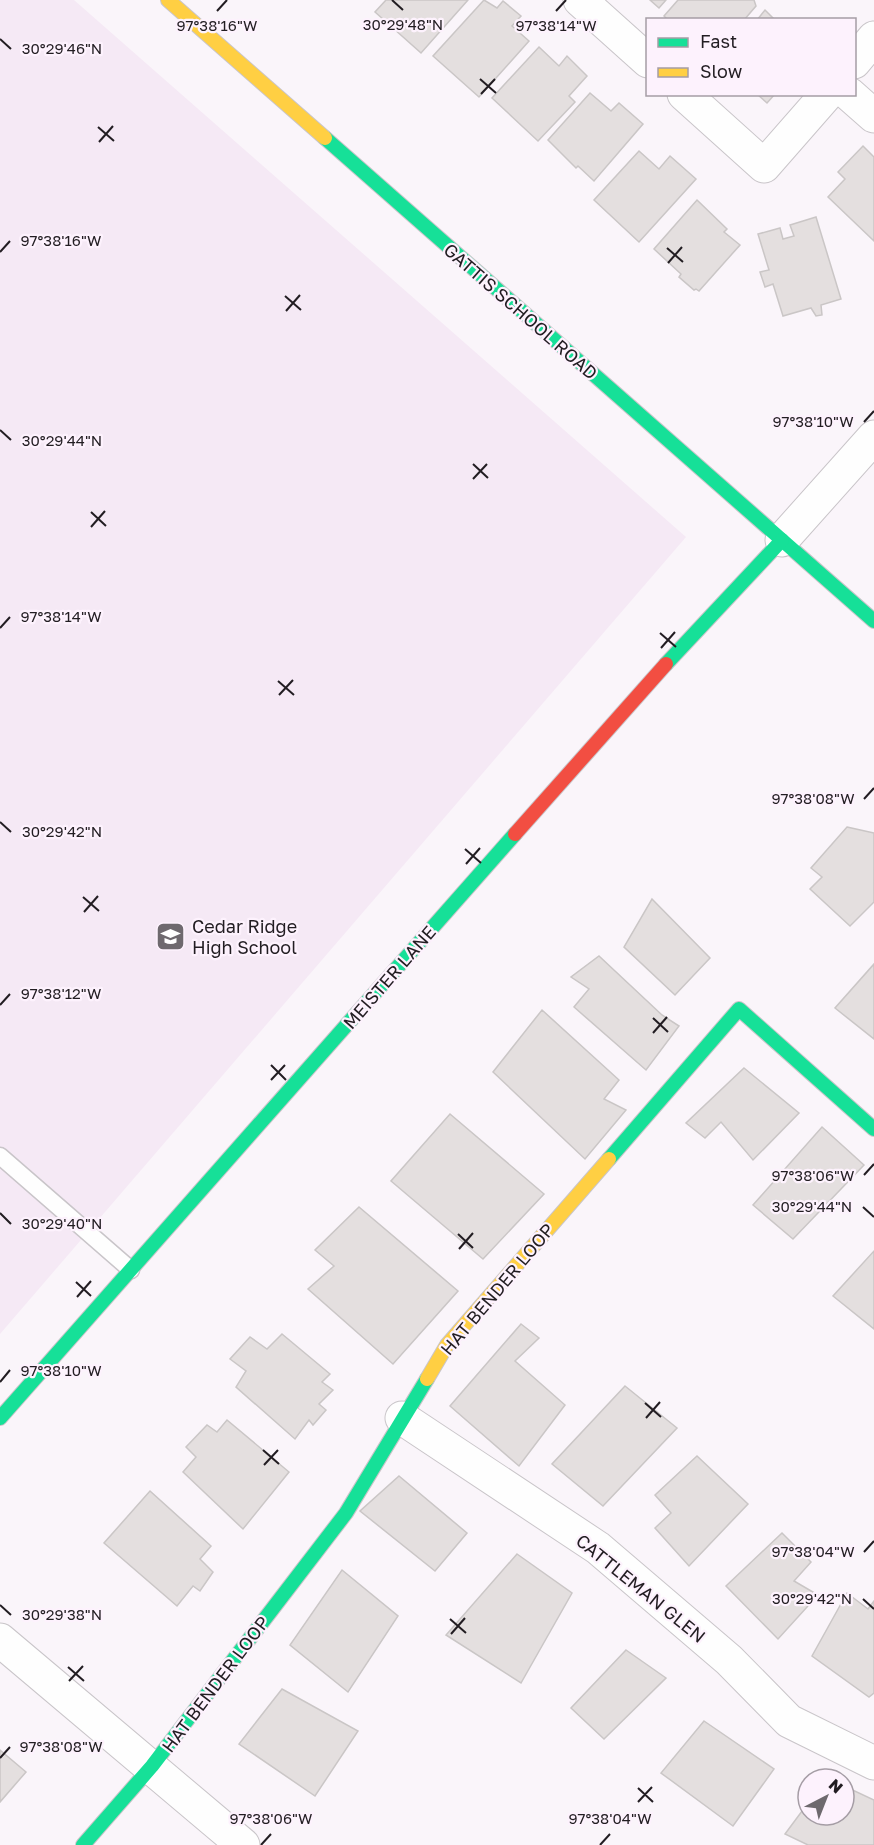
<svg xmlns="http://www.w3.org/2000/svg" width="874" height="1845" font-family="'Golos Text',sans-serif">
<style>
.built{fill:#f5e9f5}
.building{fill:#e4dfdf;stroke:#cac6c6;stroke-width:1.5}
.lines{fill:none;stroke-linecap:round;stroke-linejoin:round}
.lane-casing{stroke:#c9c5c9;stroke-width:19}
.street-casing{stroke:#c9c5c9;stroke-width:35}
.fast-casing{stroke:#c9c5c9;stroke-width:16}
.slow-casing{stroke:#c9c5c9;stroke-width:16}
.jam-casing{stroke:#c9c5c9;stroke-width:16}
.lane{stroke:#fefefe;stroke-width:16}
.street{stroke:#fefefe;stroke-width:33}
.fast{stroke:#16e098;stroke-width:14}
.slow{stroke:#ffcf43;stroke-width:14}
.jam{stroke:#f24e42;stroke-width:14}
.ticks{fill:none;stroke:#221d22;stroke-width:2}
.labels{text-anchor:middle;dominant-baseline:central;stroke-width:4.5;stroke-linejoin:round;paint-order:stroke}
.street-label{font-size:18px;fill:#221d22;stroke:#fdf2fd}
.poi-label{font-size:18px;fill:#221d22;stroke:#fdf2fd;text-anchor:start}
.ticks-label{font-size:15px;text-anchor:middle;fill:#221d22;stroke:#fdf2fd;stroke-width:4.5;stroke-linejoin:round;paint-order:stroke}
</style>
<rect width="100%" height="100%" fill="#faf5fa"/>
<polygon class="built" points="0,0 74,0 686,537 0,1334"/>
<g class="building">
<polygon points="386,0 468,0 421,53 375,12"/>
<polygon points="484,0 497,8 503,1 521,16 512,26 529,41 479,97 433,56"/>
<polygon points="650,0 666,0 659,8"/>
<polygon points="678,0 754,0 756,6 744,20 668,20 664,16"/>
<polygon points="765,10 775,20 757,20"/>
<polygon points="539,47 559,66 567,56 587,76 569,96 575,102 538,141 492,98"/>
<polygon points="590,93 611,111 619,103 643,124 594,181 578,166 576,168 548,140"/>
<polygon points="757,94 775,94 767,103"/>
<polygon points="863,146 874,157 874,241 828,197 845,179 838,172"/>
<polygon points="639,151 659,169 670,156 696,179 639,242 594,200"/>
<polygon points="697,200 727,229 724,232 740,245 699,291 696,289 694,290 679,277 681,274 654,249"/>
<polygon points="816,217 841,299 821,305 822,315 816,316 811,308 783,316 773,284 765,287 760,272 769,270 758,234 780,228 783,239 794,236 790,225"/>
<polygon points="847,827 874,833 874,902 850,926 810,889 822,877 811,868"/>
<polygon points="652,899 710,958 675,995 624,947"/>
<polygon points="599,956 662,1015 679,1026 646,1070 574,1007 589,989 571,977"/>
<polygon points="874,964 874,1039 835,1008"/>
<polygon points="542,1010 619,1080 604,1099 626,1110 585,1159 493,1072"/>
<polygon points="744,1068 799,1113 753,1160 721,1122 705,1138 686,1123"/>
<polygon points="450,1114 544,1194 483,1259 391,1181"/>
<polygon points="822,1127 864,1165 793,1239 753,1205"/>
<polygon points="359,1207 458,1291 393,1364 308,1289 334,1266 315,1250"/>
<polygon points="874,1251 874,1329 833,1296"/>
<polygon points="521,1324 539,1338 515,1361 565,1405 519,1466 450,1406"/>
<polygon points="282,1334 330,1374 322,1382 333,1390 319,1404 326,1410 313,1425 309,1420 295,1439 236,1387 246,1371 230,1359 250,1337 267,1349"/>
<polygon points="625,1386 677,1428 603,1506 552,1464"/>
<polygon points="227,1420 289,1472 243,1529 183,1472 196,1457 186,1447 207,1425 217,1432"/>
<polygon points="697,1456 748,1504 689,1566 655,1528 671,1513 655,1495"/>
<polygon points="399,1476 467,1533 435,1571 360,1511"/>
<polygon points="150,1491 211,1546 200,1559 213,1572 200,1591 193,1586 177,1606 104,1543"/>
<polygon points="782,1533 811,1562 794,1581 818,1595 778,1639 726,1586"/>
<polygon points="517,1554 572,1593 521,1683 446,1635"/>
<polygon points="342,1570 398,1616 348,1692 290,1645"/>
<polygon points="847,1593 868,1609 874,1601 874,1693 869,1697 812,1656"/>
<polygon points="626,1650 666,1678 604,1739 571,1708"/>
<polygon points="282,1689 358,1731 315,1796 239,1744"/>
<polygon points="704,1721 774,1769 733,1826 661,1773"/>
<polygon points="0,1750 26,1772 0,1802"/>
<polygon points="844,1786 874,1800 874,1845 808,1845 785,1834 808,1803 808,1815 844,1815"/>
</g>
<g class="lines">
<defs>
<polyline id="lane" points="0,1156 131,1270"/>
<g id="street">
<polyline points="580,0 648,61"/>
<polyline points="854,62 874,38"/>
<polyline points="684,94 764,166 827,94"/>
<polyline points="849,94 874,116"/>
<polyline points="782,540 874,437"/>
<polyline points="402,1418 598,1548 729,1660 789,1721 874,1763"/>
<polyline points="0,1640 243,1845"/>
</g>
<g id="fast">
<polyline points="325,138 874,621"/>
<polyline points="666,664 782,540"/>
<polyline points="609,1159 739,1009 874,1129"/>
<polyline points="0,1418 515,834"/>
<polyline points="83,1845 152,1766 346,1513 427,1379"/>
</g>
<g id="slow">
<polyline points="168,0 325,138"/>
<polyline points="427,1379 447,1345 609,1159"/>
</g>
<polyline id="jam" points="515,834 666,664"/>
</defs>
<use href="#lane" class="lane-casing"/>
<use href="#street" class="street-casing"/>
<use href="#fast" class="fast-casing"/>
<use href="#slow" class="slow-casing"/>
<use href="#jam" class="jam-casing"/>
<use href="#lane" class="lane"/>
<use href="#street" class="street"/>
<use href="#fast" class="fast"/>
<use href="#slow" class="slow"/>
<use href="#jam" class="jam"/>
</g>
<path class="ticks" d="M392 0 403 10M217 11 227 0M556 11 566 0M0 39 11 49M480 79 496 93M481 94 495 79M98 127 114 141M99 142 113 126M667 248 683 262M0 252 10 241M668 263 682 247M285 296 301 310M286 311 300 295M864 422 874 411M0 430 11 440M473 464 488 478M473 479 487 464M91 512 106 526M91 527 105 511M0 628 10 617M660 633 676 647M661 648 675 632M278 681 294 695M279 695 293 680M864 799 874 788M0 822 11 832M465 849 481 863M466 864 480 848M83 897 99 911M84 912 98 896M0 1005 10 994M653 1018 668 1032M653 1033 667 1017M271 1065 286 1080M271 1080 285 1065M864 1175 874 1164M863 1207 874 1217M0 1213 11 1224M458 1234 473 1248M459 1249 473 1233M76 1282 91 1296M77 1297 91 1281M0 1382 10 1370M645 1403 661 1417M646 1418 660 1402M263 1450 279 1464M264 1465 278 1450M864 1552 874 1541M863 1599 874 1609M0 1605 11 1615M450 1619 466 1633M451 1634 465 1618M68 1667 84 1681M69 1681 83 1666M0 1758 10 1747M638 1788 653 1802M638 1802 652 1787M261 1845 271 1834M600 1845 610 1834"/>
<defs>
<symbol id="school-square" viewBox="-11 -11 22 22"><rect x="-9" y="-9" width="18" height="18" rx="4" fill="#6e696e" stroke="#fdf2fd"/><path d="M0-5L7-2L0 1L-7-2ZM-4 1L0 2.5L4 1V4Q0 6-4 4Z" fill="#fff"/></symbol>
</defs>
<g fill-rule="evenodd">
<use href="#school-square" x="154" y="920" width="33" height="33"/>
</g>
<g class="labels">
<g class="street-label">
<text transform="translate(521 311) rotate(41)">GATTIS SCHOOL ROAD</text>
<text transform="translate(389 977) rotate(-49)">MEISTER LANE</text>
<text transform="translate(497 1289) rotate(-50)">HAT BENDER LOOP</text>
<text transform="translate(641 1588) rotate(39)">CATTLEMAN GLEN</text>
<text transform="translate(215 1684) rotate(-53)">HAT BENDER LOOP</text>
</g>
<g class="poi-label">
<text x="192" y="926">Cedar Ridge<tspan x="192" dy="21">High School</tspan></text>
</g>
</g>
<g class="ticks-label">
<text x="403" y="30">30°29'48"N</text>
<text x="217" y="31">97°38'16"W</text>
<text x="556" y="31">97°38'14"W</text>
<text x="62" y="54">30°29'46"N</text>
<text x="61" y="246">97°38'16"W</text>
<text x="813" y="427">97°38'10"W</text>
<text x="62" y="446">30°29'44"N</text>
<text x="61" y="622">97°38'14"W</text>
<text x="813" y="804">97°38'08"W</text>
<text x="62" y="837">30°29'42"N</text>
<text x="61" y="999">97°38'12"W</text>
<text x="813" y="1181">97°38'06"W</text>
<text x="812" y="1212">30°29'44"N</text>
<text x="62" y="1229">30°29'40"N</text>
<text x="61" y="1376">97°38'10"W</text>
<text x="813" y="1557">97°38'04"W</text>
<text x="812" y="1604">30°29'42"N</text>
<text x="62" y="1620">30°29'38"N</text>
<text x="61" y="1752">97°38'08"W</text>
<text x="271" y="1824">97°38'06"W</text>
<text x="610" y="1824">97°38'04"W</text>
</g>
<rect x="646" y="18" width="210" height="78" fill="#fdf2fd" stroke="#a59da5" stroke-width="1.5"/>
<rect x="658" y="38" width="30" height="9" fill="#16e098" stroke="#a59da5" stroke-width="1.5"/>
<text x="700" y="48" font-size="18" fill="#221d22">Fast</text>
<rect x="658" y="68" width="30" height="9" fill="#ffcf43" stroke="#a59da5" stroke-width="1.5"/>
<text x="700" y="78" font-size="18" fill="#221d22">Slow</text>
<g transform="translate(826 1797) rotate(42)"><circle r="28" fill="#fdf2fd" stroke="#a59da5" stroke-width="1.5"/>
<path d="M0-4.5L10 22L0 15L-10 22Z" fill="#6e696e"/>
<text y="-9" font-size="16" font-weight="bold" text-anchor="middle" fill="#221d22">N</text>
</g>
</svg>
